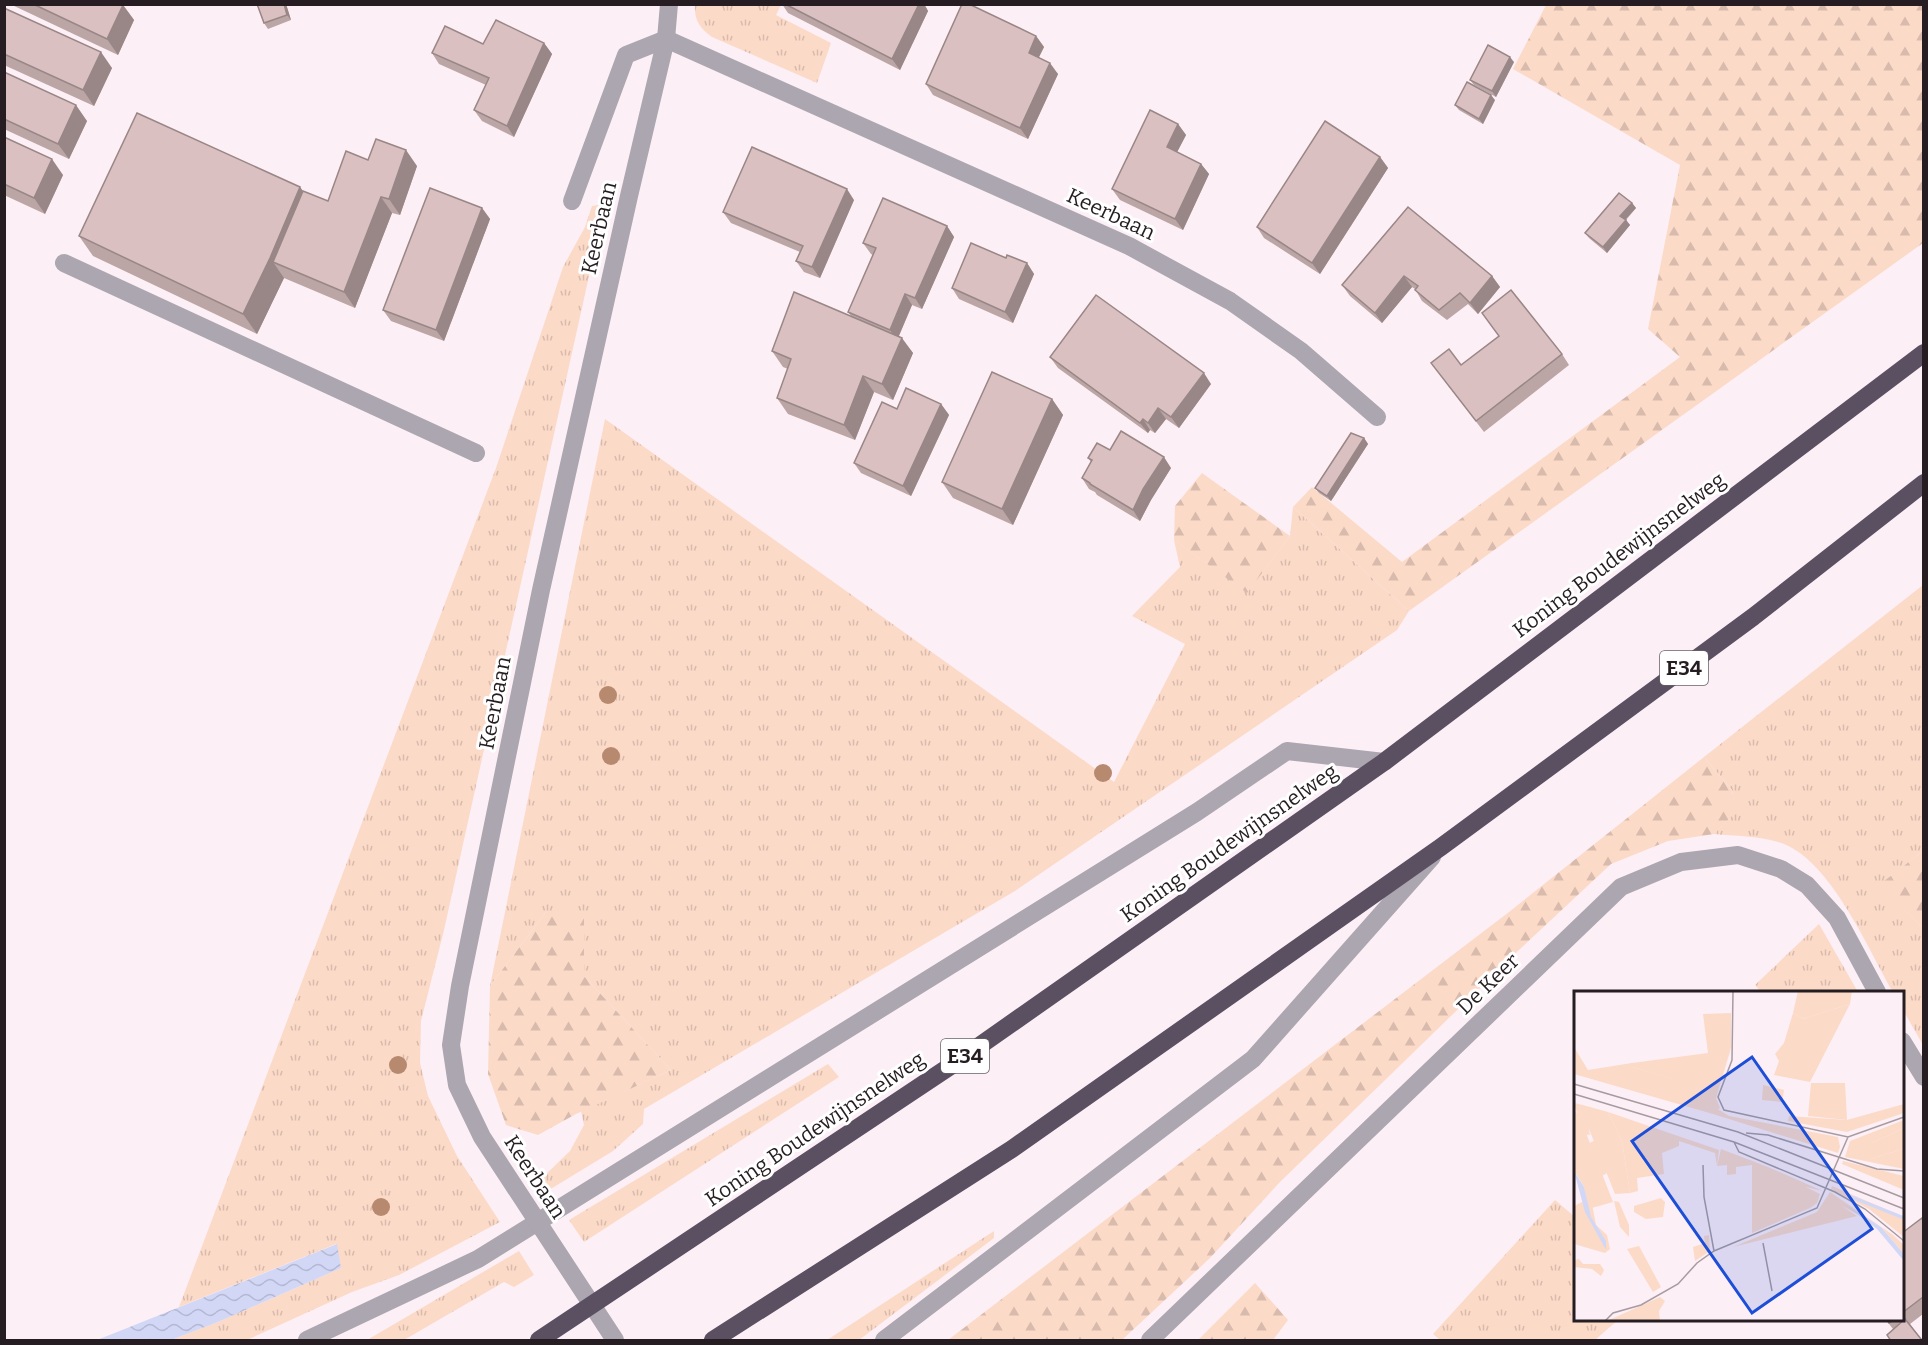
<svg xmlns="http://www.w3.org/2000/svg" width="1928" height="1345" font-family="Bitter,serif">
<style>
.grass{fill:url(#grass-tufts)}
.forest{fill:url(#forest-firs)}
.water{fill:url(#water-waves)}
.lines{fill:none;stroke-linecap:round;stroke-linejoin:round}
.service{stroke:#aba6af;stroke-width:18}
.minor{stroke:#aba6af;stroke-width:18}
.motorway{stroke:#5b5061;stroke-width:18}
.tree{fill:#b78a70}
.wall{fill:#bba5a5}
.shaded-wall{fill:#998686}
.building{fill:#dac0c0;stroke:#998686;stroke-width:1.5}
.labels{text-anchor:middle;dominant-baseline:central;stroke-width:6;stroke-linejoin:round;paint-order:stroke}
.shield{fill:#fff;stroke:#666164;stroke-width:1.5}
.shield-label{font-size:20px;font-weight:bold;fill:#251d21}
.street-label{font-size:21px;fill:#251d21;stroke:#fff}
.inset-river{fill:none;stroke:#d2d7f6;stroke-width:3}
.inset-road{fill:none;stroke:#a79ba1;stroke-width:1.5}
.view{fill:#1d4ed8;fill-opacity:0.15;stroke:#1d4ed8;stroke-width:3}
.inset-edge{fill:none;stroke:#251d21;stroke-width:3}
</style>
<defs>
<pattern id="grass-tufts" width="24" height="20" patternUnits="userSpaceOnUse" patternTransform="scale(1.5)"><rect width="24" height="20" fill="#fcdac8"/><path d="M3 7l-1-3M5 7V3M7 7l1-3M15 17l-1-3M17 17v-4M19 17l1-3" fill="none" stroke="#d8bbac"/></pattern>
<pattern id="forest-firs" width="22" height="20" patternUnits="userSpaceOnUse" patternTransform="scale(1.5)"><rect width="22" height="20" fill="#fcdac8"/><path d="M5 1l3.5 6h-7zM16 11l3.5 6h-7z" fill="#d8bbac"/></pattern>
<pattern id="water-waves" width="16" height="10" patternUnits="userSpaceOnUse" patternTransform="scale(1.5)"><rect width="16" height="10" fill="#d2d7f6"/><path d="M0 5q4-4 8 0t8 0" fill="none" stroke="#b4b8d3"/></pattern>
</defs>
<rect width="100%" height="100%" fill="#fdeff6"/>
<g class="grass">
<path d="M695 5H781L776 15 831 43 817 83 712 37C700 28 694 20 695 5Z"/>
<polygon points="605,204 444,930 421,1021 420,1063 428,1096 457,1156 500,1222 399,1275 352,1292 247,1340 171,1340 218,1322 341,1268 336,1244 179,1307 496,468 563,267 585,227 592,206"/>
<polygon points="605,419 1114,782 1185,644 1132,616 1180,567 1174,540 1247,592 1290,536 1293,507 1409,611 1397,630 1015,891 644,1109 643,1124 613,1151 549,1190 541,1179 570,1151 584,1125 581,1111 671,1070 584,976 546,912 490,986"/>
<path d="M1923 585V851L1880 885 1923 928V1045L1903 1010 1902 992H1893C1868 949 1829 856 1778 842 1758 836 1735 836 1714 834L1735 812 1732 790 1704 757Z"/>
<polygon points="1819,924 1858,992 1761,992 1755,985"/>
<polygon points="828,1064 839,1077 584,1242 569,1220"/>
<polygon points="1555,1200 1575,1217 1576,1320 1618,1320 1595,1340 1440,1340 1433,1334"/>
<polygon points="994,1231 994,1238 859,1340 827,1340"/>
<polygon points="519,1251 534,1275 514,1287 504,1282 404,1340 367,1340"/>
</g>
<g class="forest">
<polygon points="1546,5 1923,5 1923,243 1409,611 1293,507 1312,487 1402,562 1680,357 1648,329 1680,165 1513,69"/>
<polygon points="1202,473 1290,536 1247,593 1174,540 1175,506"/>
<polygon points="1704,757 1732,790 1736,812 1714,834 1668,841 1611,864 1520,949 1280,1182 1210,1258 1122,1340 948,1340 1509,912"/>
<polygon points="1923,851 1923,928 1879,885"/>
<polygon points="546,912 584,916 584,976 671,1070 576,1114 538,1135 506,1125 488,1074 490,986"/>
<polygon points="1255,1283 1288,1320 1273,1340 1198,1340"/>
</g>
<polygon class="water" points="337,1244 341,1268 218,1322 171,1340 97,1340"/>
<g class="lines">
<g class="service">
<polyline points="64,263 476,453"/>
<polyline points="307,1340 478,1259 1197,812 1287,751 1384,762"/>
<polyline points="884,1340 1253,1059 1432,857"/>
</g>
<g class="minor">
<polyline points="666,39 1129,246 1230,301 1301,351 1377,417"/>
<polyline points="572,201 626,55 666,39"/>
<polyline points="1902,1041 1924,1077"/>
<polyline points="615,1340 482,1137 457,1085 451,1045 460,986 541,590 629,196 666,39 669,4"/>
<polyline points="1150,1340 1621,887 1681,862 1738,855 1781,869 1807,885 1837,918 1877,992"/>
</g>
<g class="motorway">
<polyline points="539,1340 955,1063 1384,762 1924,353"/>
<polyline points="713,1340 1012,1149 1441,847 1753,617 1924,483"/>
</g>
</g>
<g class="tree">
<circle cx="608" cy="695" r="9"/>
<circle cx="611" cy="756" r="9"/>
<circle cx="1103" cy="773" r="9"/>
<circle cx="398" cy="1065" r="9"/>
<circle cx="381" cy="1207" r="9"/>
</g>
<g class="wall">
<polygon points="10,4 123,5 134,20 118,55"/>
<polygon points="257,4 286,4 291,20 268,29 264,23"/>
<polygon points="782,4 924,4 928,11 900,70 788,13"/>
<polygon points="4,8 112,68 94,106 4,65"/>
<polygon points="1036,36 1044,47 1039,57 1058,74 1028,139 933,95 926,84"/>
<polygon points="544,43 552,54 514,137 482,121 474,110 486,85 439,64 432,53 483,44"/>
<polygon points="1514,62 1496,97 1474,85 1470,80"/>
<polygon points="4,72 87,121 69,159 4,129"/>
<polygon points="1495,100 1483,124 1459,110 1455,105"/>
<polygon points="1178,124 1186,135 1177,152 1201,164 1209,174 1183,230 1120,200 1112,189"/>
<polygon points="4,137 63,175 45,214 4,195"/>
<polygon points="1380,157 1388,168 1320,274 1264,238 1257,227"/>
<polygon points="368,160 417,166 400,215 392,213 355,308 284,278 257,334 93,256 79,236 300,187 303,191 328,201"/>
<polygon points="854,200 820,278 804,272 796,261 800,252 731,223 723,212"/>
<polygon points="1632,203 1636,208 1626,220 1630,225 1607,253 1589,238 1585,233"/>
<polygon points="1408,207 1492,276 1500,287 1478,314 1468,304 1447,320 1422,301 1415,289 1412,287 1382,323 1350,296 1342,285"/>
<polygon points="482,208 490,219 444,341 391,321 383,310"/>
<polygon points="947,226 954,237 922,309 912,305 899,336 913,353 893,400 874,392 855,440 788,414 777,398 788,369 783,367 772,351 851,316 848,312 873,255 871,254 863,243"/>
<polygon points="1006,258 1027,263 1034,274 1013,323 959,299 952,288"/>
<polygon points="1482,313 1562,354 1569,365 1484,432 1431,363 1461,365 1499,336"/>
<polygon points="1050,357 1211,384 1179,428 1166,419 1155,433 1150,430 1148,433 1058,368"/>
<polygon points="1052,399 1063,415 1013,525 953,498 942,482"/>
<polygon points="941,404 949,415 911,496 861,473 854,463"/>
<polygon points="1364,438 1368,444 1331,501 1319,493 1315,488"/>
<polygon points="1110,450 1171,468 1151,500 1140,521 1097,495 1095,492 1089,489 1082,478 1091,462 1088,458"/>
<polygon points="1923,1221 1923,1314 1910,1324 1922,1341 1891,1341 1893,1329 1886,1320 1902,1320 1902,1233"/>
</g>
<g class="shaded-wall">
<polygon points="284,4 286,4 291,20 287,15"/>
<polygon points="919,4 924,4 928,11 900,70 892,59"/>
<polygon points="123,5 134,20 118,55 107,39"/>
<polygon points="1036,36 1044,47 1036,63 1029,53"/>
<polygon points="544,43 552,54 514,137 507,126"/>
<polygon points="101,52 112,68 94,106 83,90"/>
<polygon points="1510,57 1514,62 1496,97 1492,91"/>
<polygon points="1050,63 1058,74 1028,139 1020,128"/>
<polygon points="1491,95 1495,100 1483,124 1479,119"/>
<polygon points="76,105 87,121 69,159 58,144"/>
<polygon points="1178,124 1186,135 1174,158 1167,147"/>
<polygon points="406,150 417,166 400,215 389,199"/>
<polygon points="1380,157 1388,168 1320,274 1312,263"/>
<polygon points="52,159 63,175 45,214 34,198"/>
<polygon points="1201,164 1209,174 1183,230 1175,219"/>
<polygon points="300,187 314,207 273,262 284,278 257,334 243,314"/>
<polygon points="847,189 854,200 820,278 812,267"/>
<polygon points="381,197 392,213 355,308 344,292"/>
<polygon points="1632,203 1636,208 1624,221 1620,216"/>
<polygon points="482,208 490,219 444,341 436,330"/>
<polygon points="1626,220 1630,225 1607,253 1603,247"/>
<polygon points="947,226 954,237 922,309 915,298"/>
<polygon points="1027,263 1034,274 1013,323 1005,312"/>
<polygon points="1404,276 1412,287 1382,323 1375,313"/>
<polygon points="1492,276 1500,287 1478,314 1470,303"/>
<polygon points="905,294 912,305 897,340 890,330"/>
<polygon points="902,338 913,353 893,400 882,384"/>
<polygon points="1204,373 1211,384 1179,428 1171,417"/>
<polygon points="863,376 874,392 855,440 844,425"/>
<polygon points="1052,399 1063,415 1013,525 1002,509"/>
<polygon points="941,404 949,415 911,496 903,486"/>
<polygon points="1158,408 1166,419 1155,433 1148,423"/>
<polygon points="1143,419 1150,430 1148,433 1140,423"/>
<polygon points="1364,438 1368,444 1331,501 1327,496"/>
<polygon points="1164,457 1171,468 1151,500 1140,521 1133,510 1143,489"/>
</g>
<g class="building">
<polygon points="33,4 123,4 123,5 107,39"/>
<polygon points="257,4 284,4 287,15 264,23"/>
<polygon points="785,4 919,4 892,59"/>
<polygon points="962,4 969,4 1036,36 1029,53 1050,63 1020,128 926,84"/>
<polygon points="4,8 101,52 83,90 4,54"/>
<polygon points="496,20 544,43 507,126 474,110 489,78 432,53 445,26 483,44"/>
<polygon points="1488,45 1510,57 1492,91 1470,80"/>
<polygon points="4,72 76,105 58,144 4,119"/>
<polygon points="1467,82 1491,95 1479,119 1455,105"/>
<polygon points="1150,110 1178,124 1167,147 1201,164 1175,219 1112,189"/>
<polygon points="137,113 300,187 270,258 243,314 79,236"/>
<polygon points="1325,121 1380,157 1312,263 1257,227"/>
<polygon points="4,137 52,159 34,198 4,184"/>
<polygon points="376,139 406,150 389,199 381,197 344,292 273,262 303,191 328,201 346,151 368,160"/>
<polygon points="752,147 847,189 812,267 796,261 803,246 723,212"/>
<polygon points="430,188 482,208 436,330 383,310"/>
<polygon points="1619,193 1632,203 1620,216 1626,220 1603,247 1585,233"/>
<polygon points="883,198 947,226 915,298 905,294 890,330 848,312 876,248 863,243"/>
<polygon points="1408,207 1492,276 1470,303 1460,293 1439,310 1415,290 1418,286 1404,276 1375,313 1342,285"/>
<polygon points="971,243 1006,258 1007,255 1027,263 1005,312 952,288"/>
<polygon points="1511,290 1562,354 1476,421 1431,363 1449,349 1461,365 1499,336 1482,313"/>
<polygon points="794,292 902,338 882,384 863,376 844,425 777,398 791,359 772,351"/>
<polygon points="1096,295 1204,373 1171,417 1158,408 1148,423 1143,419 1140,423 1050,357"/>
<polygon points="992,372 1052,399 1002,509 942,482"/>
<polygon points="906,388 941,404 903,486 854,463 882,402 897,409"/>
<polygon points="1121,431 1164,457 1143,489 1133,510 1090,484 1090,483 1082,478 1092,460 1088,458 1097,443 1110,450"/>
<polygon points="1351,433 1364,438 1327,496 1315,488"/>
<polygon points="1922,1218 1923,1221 1923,1297 1902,1313 1902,1233"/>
<polygon points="1905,1319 1921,1339 1919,1341 1891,1341 1887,1335"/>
<polygon points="1887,1320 1894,1320 1889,1323"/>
</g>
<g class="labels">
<g class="shield">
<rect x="1660" y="651" width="48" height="34" rx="4.5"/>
<rect x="941" y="1039" width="48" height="34" rx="4.5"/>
</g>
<g class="shield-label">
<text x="1684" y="668">E34</text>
<text x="965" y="1056">E34</text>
</g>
<g class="street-label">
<text transform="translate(1111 214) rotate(25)">Keerbaan</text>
<text transform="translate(599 228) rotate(-77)">Keerbaan</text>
<text transform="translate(1619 555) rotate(-37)">Koning Boudewijnsnelweg</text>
<text transform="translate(495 703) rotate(-79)">Keerbaan</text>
<text transform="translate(1229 843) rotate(-35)">Koning Boudewijnsnelweg</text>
<text transform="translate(1488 984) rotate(-44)">De Keer</text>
<text transform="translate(815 1129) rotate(-34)">Koning Boudewijnsnelweg</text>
<text transform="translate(535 1177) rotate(57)">Keerbaan</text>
</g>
</g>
<g transform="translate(1574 991)">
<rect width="330" height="330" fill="#fdeff6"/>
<path d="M0 56 14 79 58 72V76L139 99 147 63 157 57 142 107 146 117 139 123 0 83ZM237 92H271L273 129 330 113V122L273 141V129L234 125ZM189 94 210 99 208 111 188 109ZM5 113 34 121 48 150 56 202 41 203ZM0 119 5 124 39 211 14 218 10 196 0 179ZM330 129V137L298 152 296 168 330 158V178L271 166 276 150ZM147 158 194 176 249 200 232 196 236 217 178 242V174L162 176V183L153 184V174L143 175ZM269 170 330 185V199L268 173ZM258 195 330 226V246L295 218 257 198ZM256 201 319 244 330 254V263L307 236 268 215 283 225 159 256 243 221ZM135 244 136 260 121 270 119 256 131 252 130 245ZM65 255 87 296 79 301 53 258Z" fill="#fcdac8"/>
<path d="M224 0H278L276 13 229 28 219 22ZM157 22V57L147 64 140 100 58 76V72L134 62 129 23ZM0 112 5 113 13 127 16 144 9 143ZM142 117 155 125 264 146 266 156 264 162 139 123ZM34 121 145 159 143 175 141 162 105 150V155L88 162 90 183 63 187 64 200 56 202 48 150ZM215 125 273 129V141L214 130ZM330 137V158L296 168 290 166 289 158 298 152ZM22 149 35 181 26 186 13 158V153ZM232 196 246 203 243 212 236 217H225ZM87 207 91 211 89 226 72 228 60 221V215ZM40 210 45 211 55 234V246L46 236ZM8 211 18 213 22 234 33 244 36 258 31 262 0 253V215ZM5 268 9 273H26L30 279 27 285 18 278 0 276V269ZM86 306 91 310 85 320 86 330H33Z" fill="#fcdac8"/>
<path d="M276 13 236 91 200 84 205 70 201 63 210 52 219 22 229 28Z" fill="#fcdac8"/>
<path d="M0 180 10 196 17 226 32 250V259L11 221ZM270 213 307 236 330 263V270L303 238Z" fill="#d2d7f6"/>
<path class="inset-river" d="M275 205 330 227"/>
<path class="inset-road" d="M159 0 158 69 144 106 150 119 274 146 330 126M0 93 164 141 330 207M0 103 160 151 330 218M172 142 194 144 303 178 330 180M160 151 165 161 261 201 291 218 330 250M129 174 130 206 140 260M189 252 198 300M31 330 39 322 67 314 104 293 123 272 140 260 243 217 274 146"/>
<path class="view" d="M178 66 298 238 178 322 58 150Z"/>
<rect width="330" height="330" class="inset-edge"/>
</g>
<rect width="1928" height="1345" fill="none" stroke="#251d21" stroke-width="12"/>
</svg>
